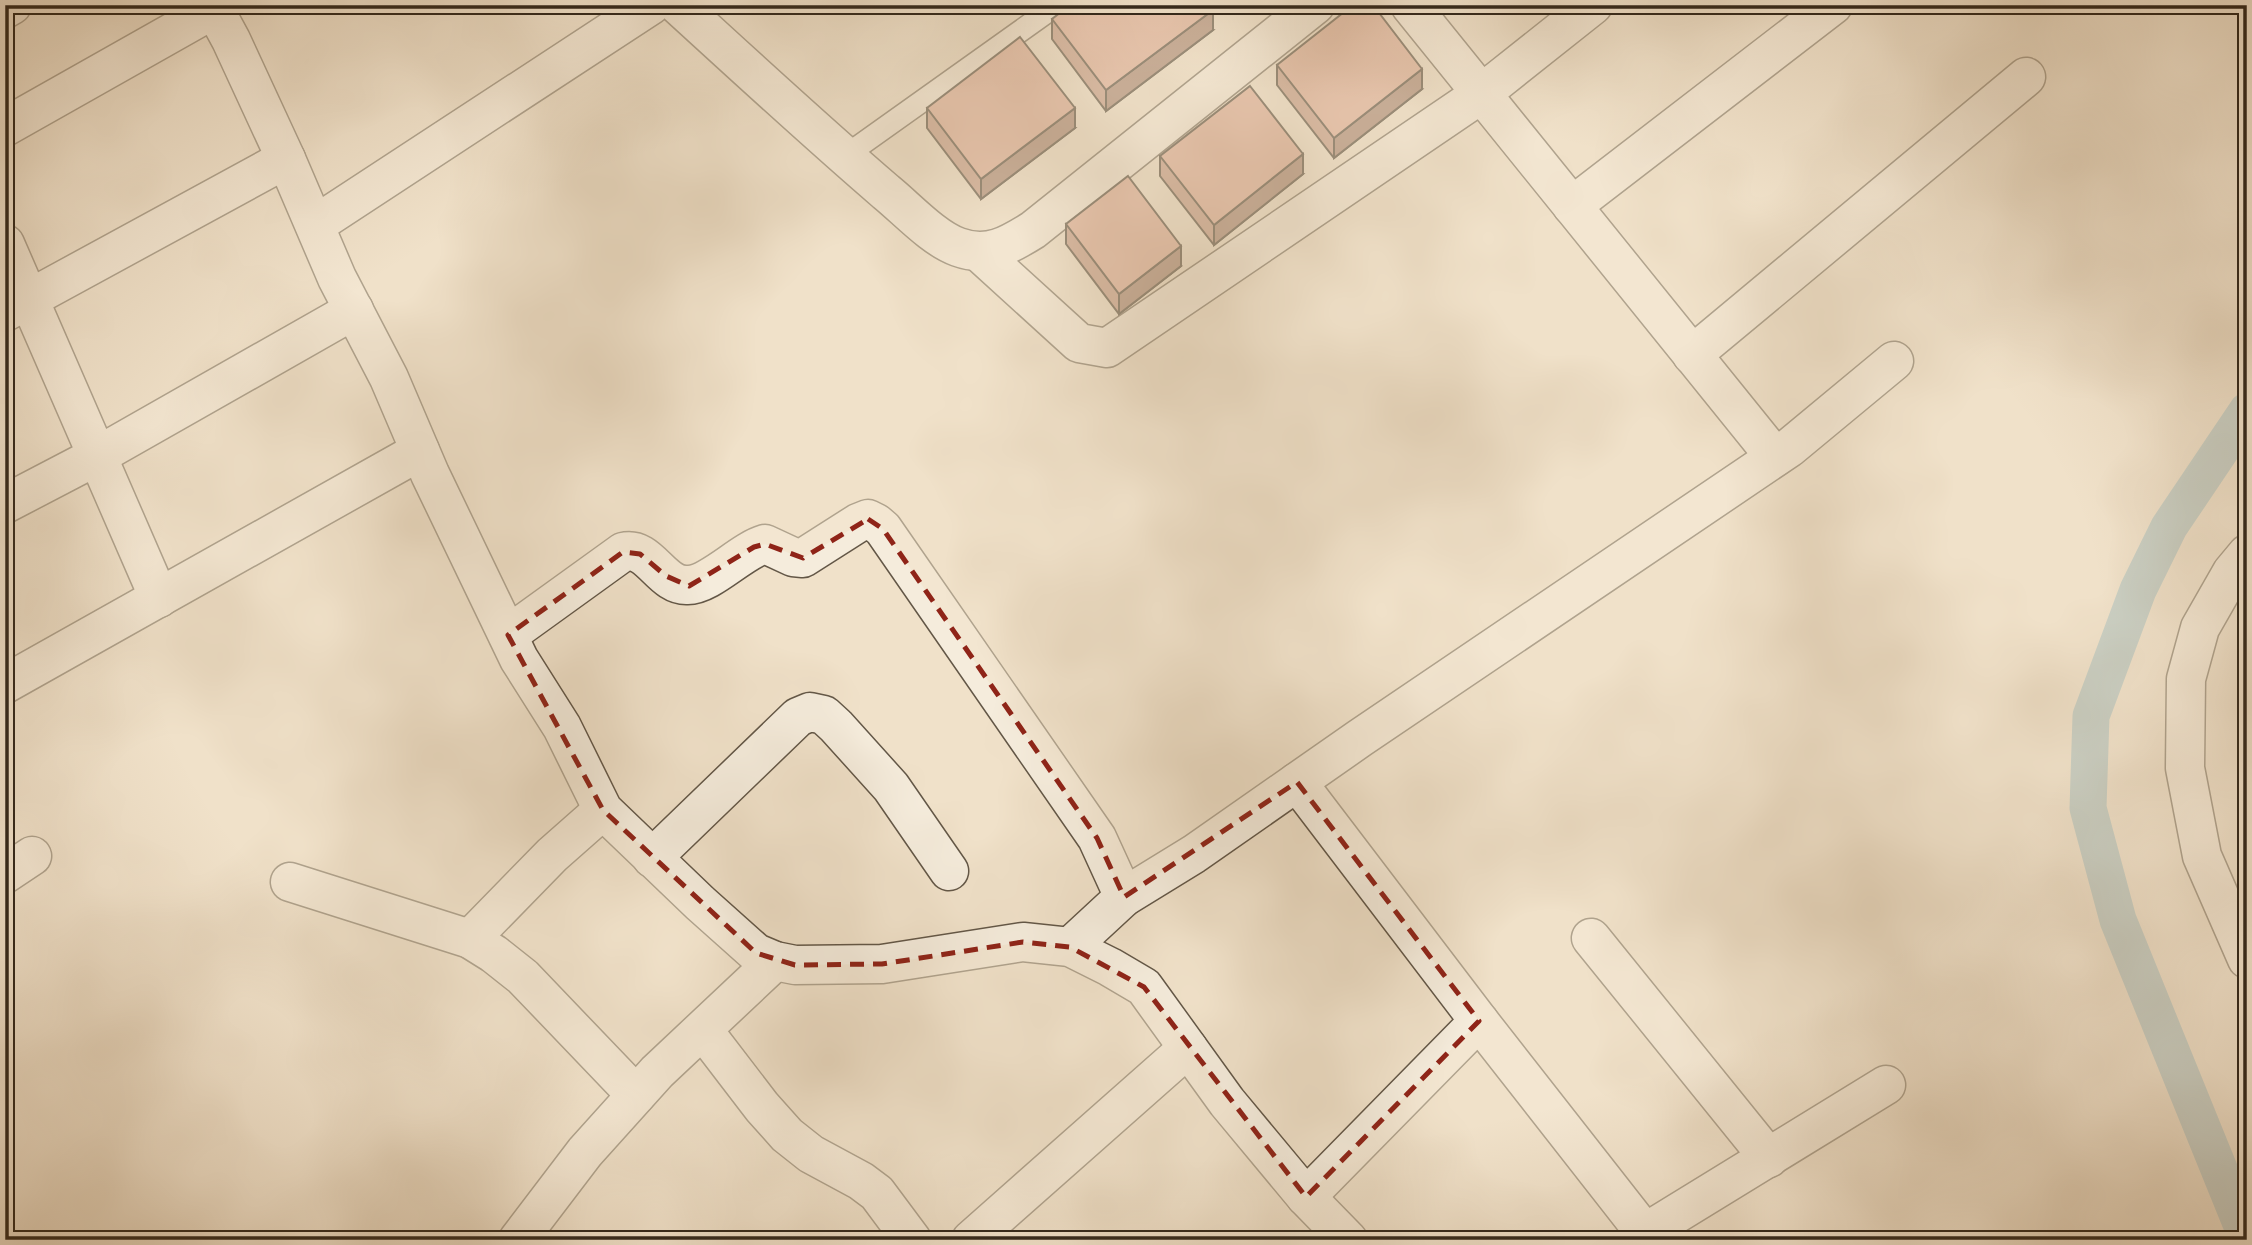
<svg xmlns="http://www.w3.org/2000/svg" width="2252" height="1245" font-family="Cardo,serif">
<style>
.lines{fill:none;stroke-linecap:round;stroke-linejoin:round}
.canal{stroke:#9dbbbf;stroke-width:37}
.service-casing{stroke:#635747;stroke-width:24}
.minor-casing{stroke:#635747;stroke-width:41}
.tertiary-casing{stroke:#635747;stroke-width:41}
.service{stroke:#f5ecdc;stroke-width:21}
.minor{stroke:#f5ecdc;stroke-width:38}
.tertiary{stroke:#f5ecdc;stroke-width:38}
.wall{fill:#bf8e7a;stroke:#34291c;stroke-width:2}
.shaded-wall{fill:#9b7463;stroke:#34291c;stroke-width:2}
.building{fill:#dea58e;stroke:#34291c;stroke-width:2}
.marked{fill:none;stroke:#8f2418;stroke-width:5;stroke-dasharray:14 9;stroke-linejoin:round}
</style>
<rect width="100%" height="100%" fill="#f0e1c9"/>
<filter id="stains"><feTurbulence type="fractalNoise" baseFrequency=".00286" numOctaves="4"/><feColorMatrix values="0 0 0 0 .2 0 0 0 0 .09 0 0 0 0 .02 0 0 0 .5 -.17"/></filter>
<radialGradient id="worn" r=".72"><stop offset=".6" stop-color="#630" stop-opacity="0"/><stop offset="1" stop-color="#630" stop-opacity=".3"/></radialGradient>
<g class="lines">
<polyline class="canal" points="2247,411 2169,527 2138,590 2091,716 2088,808 2118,920 2247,1238"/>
<defs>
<polyline id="service" points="845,156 1057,5"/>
<g id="minor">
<path d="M678 5C747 68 815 131 886 192 907 209 933 238 958 247 988 258 1009 245 1033 230L1315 5"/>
<polyline points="1410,5 1775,457"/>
<polyline points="5,9 12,5"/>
<polyline points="5,127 214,9"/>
<polyline points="1572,206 1833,5"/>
<polyline points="315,225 651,5"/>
<polyline points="5,244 159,598"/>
<polyline points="979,252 1079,343 1107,348 1481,94 1593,5"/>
<polyline points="5,312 286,159"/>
<polyline points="1692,355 2026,77"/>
<polyline points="5,504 97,456 354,310"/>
<polyline points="2247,554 2232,572 2200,628 2186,679 2185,768 2202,856 2247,959"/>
<path d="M508 635 623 552C650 545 661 587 688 585 710 585 741 551 765 544L793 557 803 558 858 523 868 519 876 523 883 529 1097 838 1124 897"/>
<polyline points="5,684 420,451"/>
<polyline points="1297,782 1479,1021"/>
<polyline points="652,858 798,717 810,712 824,715 836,726 891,787 949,871"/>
<polyline points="5,874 32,856"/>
<polyline points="290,882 470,939 494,954 523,977 636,1095"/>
<polyline points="1591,938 1769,1158"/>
<polyline points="470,939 552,855 603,810"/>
<polyline points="1070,947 1124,897 1194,854 1360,738 1789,448 1894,361"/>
<polyline points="703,1030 762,1107 787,1135 811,1154 861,1181 877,1193 912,1240"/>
<polyline points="1306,1197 1479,1021 1645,1233 1886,1085"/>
<polyline points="518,1240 585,1152 657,1072 775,961"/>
<polyline points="971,1240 1188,1048"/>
</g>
<polyline id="tertiary" points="212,5 231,40 286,159 337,278 389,378 430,474 519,659 562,727 603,810 700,903 756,953 775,961 795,965 882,964 1023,942 1070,947 1110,967 1144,987 1227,1102 1306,1197 1348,1240"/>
</defs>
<use href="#service" class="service-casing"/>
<use href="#minor" class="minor-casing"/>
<use href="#tertiary" class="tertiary-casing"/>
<use href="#service" class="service"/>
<use href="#minor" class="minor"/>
<use href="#tertiary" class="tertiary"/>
</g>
<g class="wall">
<polygon points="1052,19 1213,30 1106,111 1052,39"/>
<polygon points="1277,65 1422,89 1334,158 1277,85"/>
<polygon points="927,108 1075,128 981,199 927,128"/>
<polygon points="1160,156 1303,174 1214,245 1160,176"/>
<polygon points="1066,224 1181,266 1119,314 1066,244"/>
</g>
<g class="shaded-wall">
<polygon points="1213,10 1213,30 1106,111 1106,90"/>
<polygon points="1422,69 1422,89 1334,158 1334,138"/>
<polygon points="1075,108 1075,128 981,199 981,179"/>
<polygon points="1303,154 1303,174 1214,245 1214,225"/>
<polygon points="1181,246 1181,266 1119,314 1119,294"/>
</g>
<g class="building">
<polygon points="1070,5 1210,5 1213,10 1106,90 1052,19"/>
<polygon points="1353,5 1373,5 1422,69 1334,138 1277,65"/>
<polygon points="1020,37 1075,108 981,179 927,108"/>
<polygon points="1250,86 1303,154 1214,225 1160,156"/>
<polygon points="1128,176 1181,246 1119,294 1066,224"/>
</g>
<path d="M0 0H2252V1245H0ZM868 519 883 529 1097 838 1124 897 1297 782 1479 1021 1306 1197 1144 987 1070 947 1023 942 882 964 795 965 756 953 603 810 508 635 623 552 640 554 666 576 689 586 754 547 765 544 803 558Z" fill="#f0e1c9" fill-opacity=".55" fill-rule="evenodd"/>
<path class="marked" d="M868 519 883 529 1097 838 1124 897 1297 782 1479 1021 1306 1197 1144 987 1070 947 1023 942 882 964 795 965 756 953 603 810 508 635 623 552 640 554 666 576 689 586 754 547 765 544 803 558Z"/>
<rect width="2252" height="1245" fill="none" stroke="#f0e1c9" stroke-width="28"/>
<rect x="7" y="7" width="2238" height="1231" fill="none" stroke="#34291c" stroke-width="3.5"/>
<rect x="14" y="14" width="2224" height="1217" fill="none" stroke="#34291c" stroke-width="2"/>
<rect width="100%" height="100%" filter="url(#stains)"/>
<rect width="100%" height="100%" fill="url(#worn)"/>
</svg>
